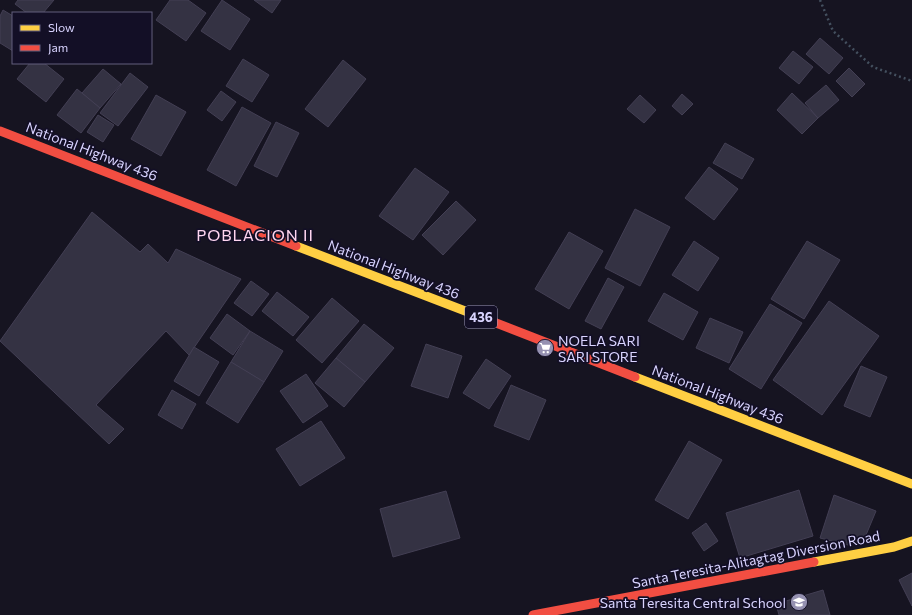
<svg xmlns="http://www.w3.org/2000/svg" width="912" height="615" font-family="Commissioner,sans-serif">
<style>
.building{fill:#343243;stroke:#433f54}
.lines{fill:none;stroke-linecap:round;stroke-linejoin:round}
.path{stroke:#44505f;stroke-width:2.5;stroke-dasharray:2 3;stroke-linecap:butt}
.slow{stroke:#ffcf43;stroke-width:9}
.jam{stroke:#f24e42;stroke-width:9}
.labels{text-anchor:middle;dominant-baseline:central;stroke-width:3.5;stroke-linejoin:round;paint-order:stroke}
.shield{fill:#130f26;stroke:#9e99be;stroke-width:1}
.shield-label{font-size:13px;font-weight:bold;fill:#d9d4ff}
.street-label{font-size:14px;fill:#d9d4ff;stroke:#130f26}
.poi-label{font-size:14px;fill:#d9d4ff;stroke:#130f26;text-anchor:start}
.quarter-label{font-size:16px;letter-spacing:1px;fill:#ffd6f0;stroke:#130f26}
</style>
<rect width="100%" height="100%" fill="#161421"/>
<g class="building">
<polygon points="18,0 54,0 43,13 27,13 15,4"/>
<polygon points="170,0 188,0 206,13 186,41 156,20"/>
<polygon points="222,0 250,19 230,50 201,31"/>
<polygon points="254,0 281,0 272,13"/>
<polygon points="3,10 13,16 13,51 0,43 0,16"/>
<polygon points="820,38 843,58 829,74 806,54"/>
<polygon points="793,51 813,67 799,84 779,68"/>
<polygon points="243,59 269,75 252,102 226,86"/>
<polygon points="343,60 366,79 328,127 305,109"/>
<polygon points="30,63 44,63 64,79 46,102 17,79"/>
<polygon points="849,68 865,84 852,97 836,81"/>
<polygon points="103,69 121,84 100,108 82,93"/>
<polygon points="130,73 148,87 118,126 100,113"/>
<polygon points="826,85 839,100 818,118 805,103"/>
<polygon points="77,89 100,108 81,133 57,115"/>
<polygon points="221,91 236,102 222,121 207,110"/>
<polygon points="792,93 818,118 802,134 777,110"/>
<polygon points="682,94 693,104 682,115 672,106"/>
<polygon points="156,95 186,112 161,156 131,139"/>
<polygon points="640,95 656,110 644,123 627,109"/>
<polygon points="242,107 271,123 236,186 207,170"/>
<polygon points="98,115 114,125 103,142 87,132"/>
<polygon points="276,122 299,133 277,177 254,166"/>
<polygon points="725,143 754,159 742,179 713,163"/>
<polygon points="709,167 738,189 714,220 685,198"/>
<polygon points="415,168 449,192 413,240 379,216"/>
<polygon points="456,201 476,220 443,255 422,235"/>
<polygon points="635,209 670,227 640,286 605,268"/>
<polygon points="92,212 140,252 148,244 168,263 176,249 241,279 189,355 166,331 96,405 124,429 109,444 0,341"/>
<polygon points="569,232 603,251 569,309 535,289"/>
<polygon points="694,241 719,258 698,291 672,275"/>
<polygon points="807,241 840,260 804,319 771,299"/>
<polygon points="608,278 624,287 601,329 585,321"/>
<polygon points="251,281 269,294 252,316 234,303"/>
<polygon points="277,292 309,317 293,336 262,311"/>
<polygon points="664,293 698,312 683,340 648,321"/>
<polygon points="332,298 359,321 322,363 296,340"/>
<polygon points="829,301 879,336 822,415 773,380"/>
<polygon points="770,304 802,323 761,389 729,369"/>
<polygon points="227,314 250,331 233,355 210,338"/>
<polygon points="710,318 743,332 729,363 696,348"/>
<polygon points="364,324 394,348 365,382 336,358"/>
<polygon points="250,331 283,351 264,382 231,362"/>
<polygon points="426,344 462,356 448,398 411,386"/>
<polygon points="194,347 219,362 199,396 174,381"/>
<polygon points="336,358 365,382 344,407 315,383"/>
<polygon points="486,359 511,376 489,409 463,393"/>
<polygon points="231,362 264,382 238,423 206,403"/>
<polygon points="861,366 887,377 870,417 844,406"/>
<polygon points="306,374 328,406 303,423 280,391"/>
<polygon points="511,385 546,400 529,440 494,426"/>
<polygon points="172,390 196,404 182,429 158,415"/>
<polygon points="321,421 345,458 300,486 276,449"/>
<polygon points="689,441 722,460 688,519 655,500"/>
<polygon points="799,490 813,536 740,558 726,513"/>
<polygon points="446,491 460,538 393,557 380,509"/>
<polygon points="834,495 876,511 866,535 848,545 820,538"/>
<polygon points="706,523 718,541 704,551 692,533"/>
<polygon points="912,573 912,606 899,580"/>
<polygon points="823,590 830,615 779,615 776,604"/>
</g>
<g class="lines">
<polyline class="path" points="820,0 833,31 873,67 912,81"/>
<g class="slow">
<polyline points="296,246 473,314"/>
<polyline points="635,377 912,484"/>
<polyline points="814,562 894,547 912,541"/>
</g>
<g class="jam">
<polyline points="0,131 296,246"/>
<polyline points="473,314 635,377"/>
<polyline points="533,615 814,562"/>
</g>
</g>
<defs>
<symbol id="supermarket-disc" viewBox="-11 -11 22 22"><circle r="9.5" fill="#9591b1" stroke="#130f26"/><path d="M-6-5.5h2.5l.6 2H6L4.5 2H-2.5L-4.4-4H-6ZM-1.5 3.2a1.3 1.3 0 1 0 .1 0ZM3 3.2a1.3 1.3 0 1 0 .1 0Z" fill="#fff"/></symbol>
<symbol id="school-disc" viewBox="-11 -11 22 22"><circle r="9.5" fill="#9591b1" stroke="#130f26"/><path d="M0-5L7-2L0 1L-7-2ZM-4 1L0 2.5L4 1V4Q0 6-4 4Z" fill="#fff"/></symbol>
</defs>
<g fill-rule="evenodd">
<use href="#supermarket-disc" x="535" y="338" width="20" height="20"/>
<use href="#school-disc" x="789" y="592" width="20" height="20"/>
</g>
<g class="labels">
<rect class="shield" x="465" y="306" width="32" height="22" rx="3"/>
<g class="shield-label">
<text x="481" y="317">436</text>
</g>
<g class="street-label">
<text transform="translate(92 151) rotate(21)">National Highway 436</text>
<text transform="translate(394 269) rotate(21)">National Highway 436</text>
<text transform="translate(718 394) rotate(21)">National Highway 436</text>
<text transform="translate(756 559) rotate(-11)">Santa Teresita-Alitagtag Diversion Road</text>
</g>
<g class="poi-label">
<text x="558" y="340">NOELA SARI<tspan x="558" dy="16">SARI STORE</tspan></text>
<text x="786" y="602" text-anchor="end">Santa Teresita Central School</text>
</g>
<g class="quarter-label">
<text x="255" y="234">POBLACION II</text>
</g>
</g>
<rect x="12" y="12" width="140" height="52" fill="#130f26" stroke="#625e7d"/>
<rect x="20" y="25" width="20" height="6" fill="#ffcf43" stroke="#625e7d"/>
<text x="48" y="32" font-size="12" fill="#d9d4ff">Slow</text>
<rect x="20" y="45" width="20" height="6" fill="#f24e42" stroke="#625e7d"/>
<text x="48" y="52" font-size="12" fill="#d9d4ff">Jam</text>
</svg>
